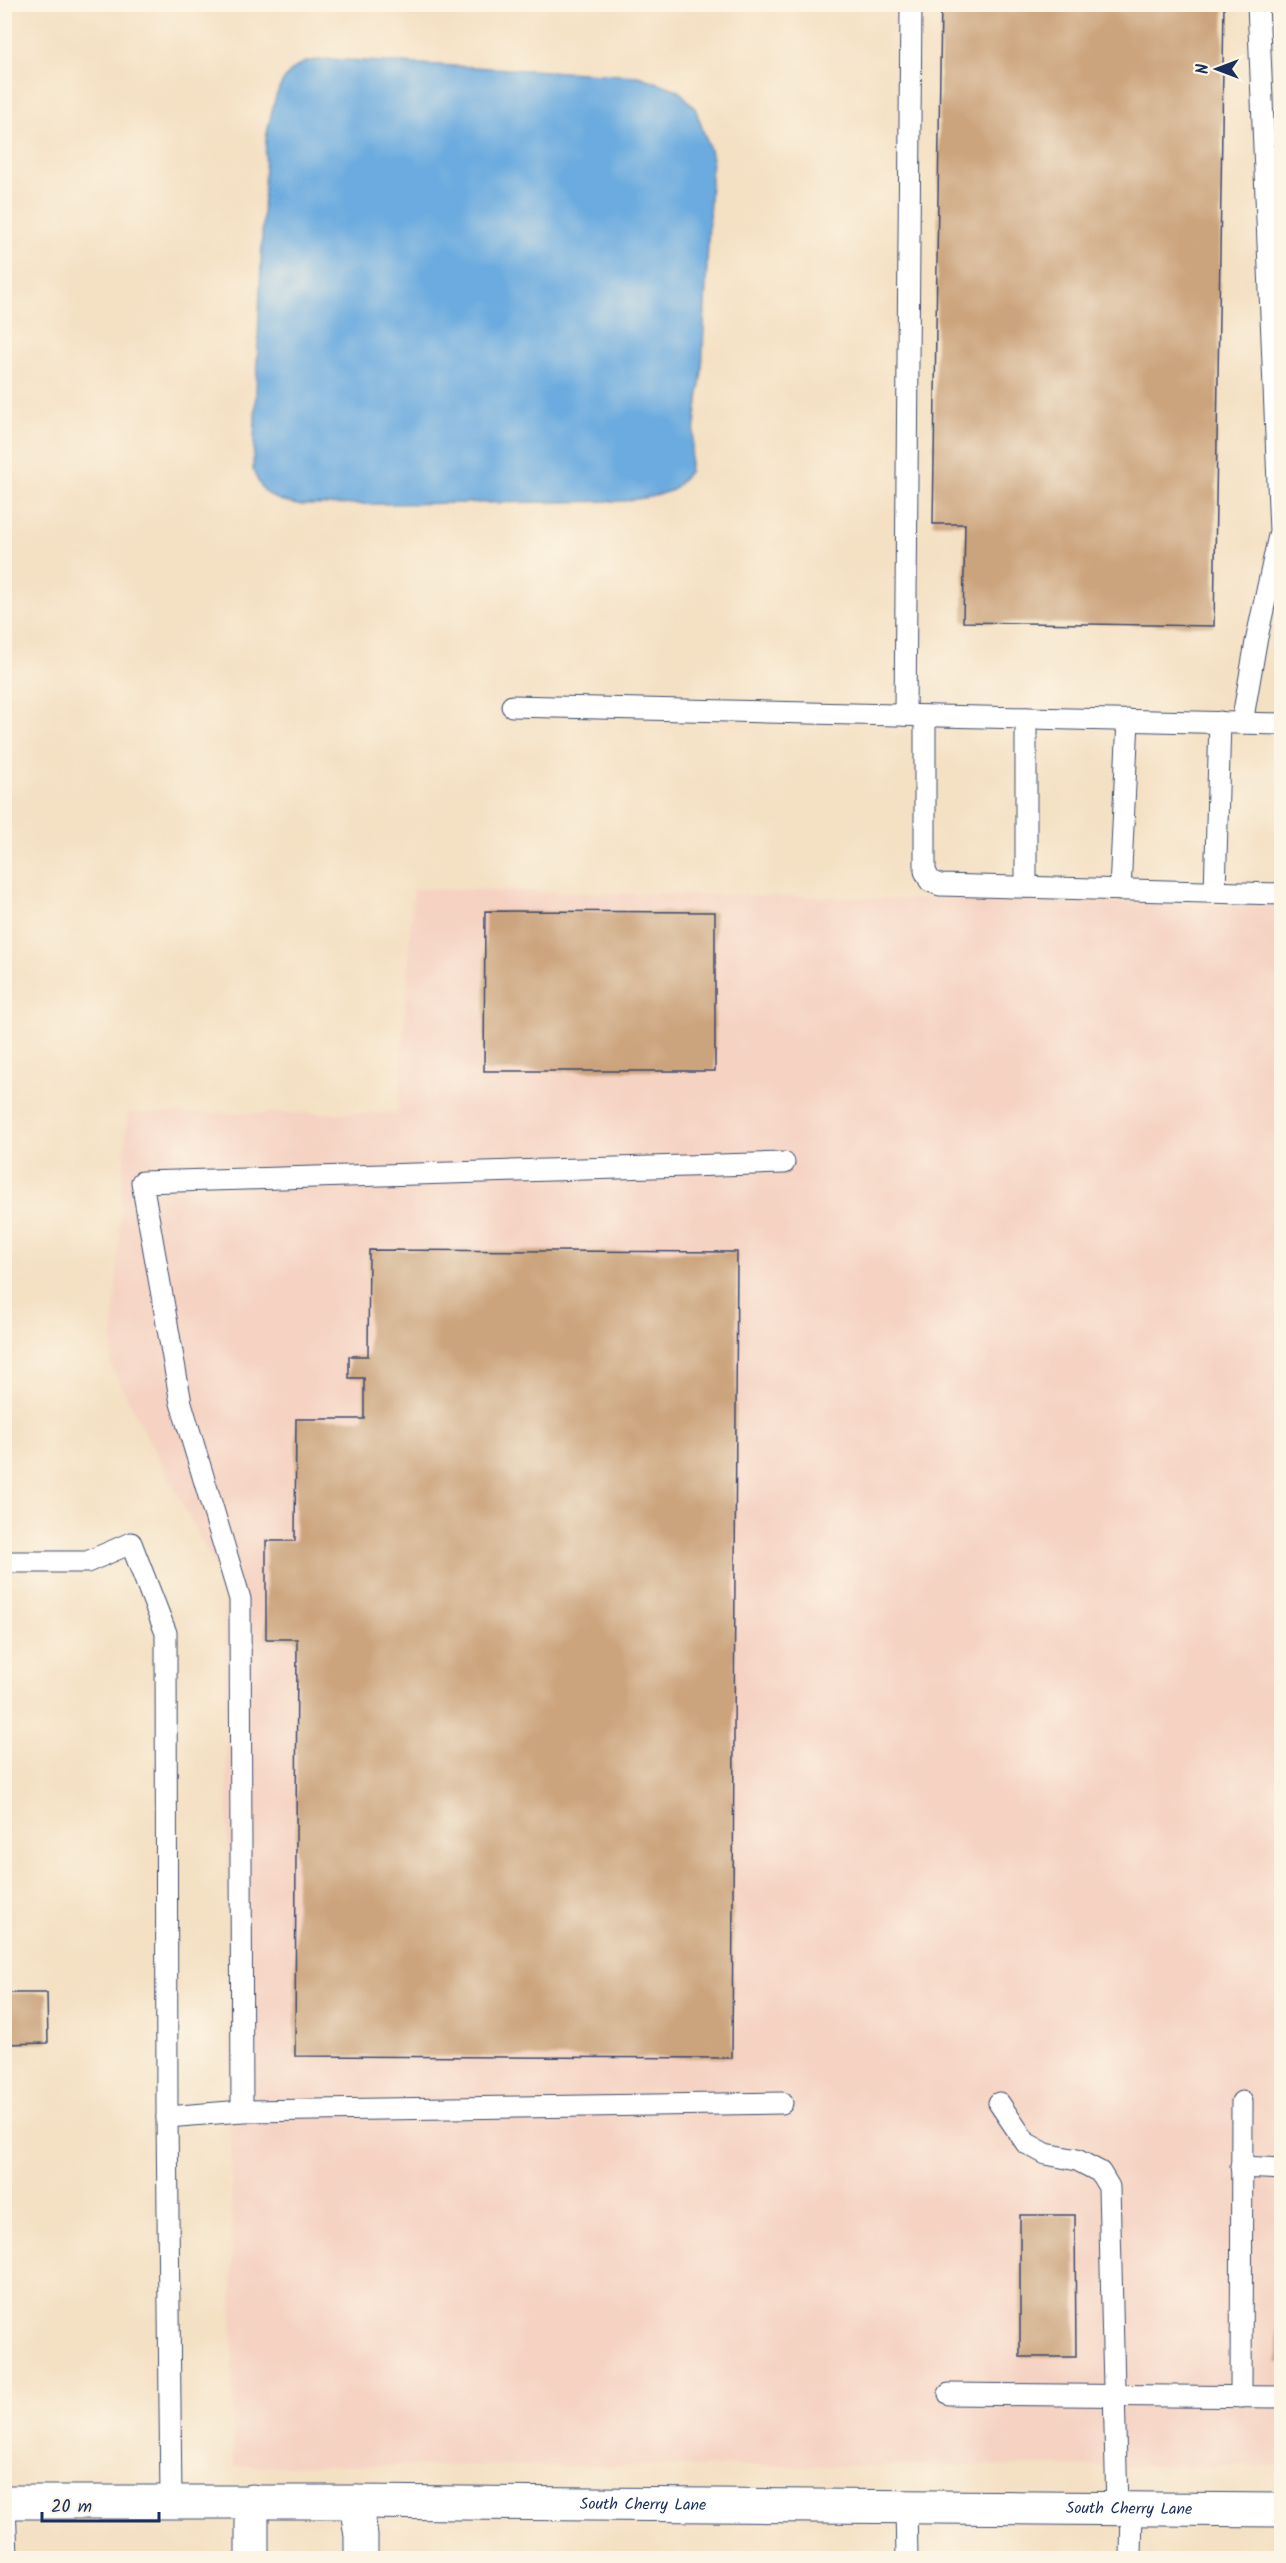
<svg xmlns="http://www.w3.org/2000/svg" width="1286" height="2563" font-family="Kalam,sans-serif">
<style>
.built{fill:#f5d2c2}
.water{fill:#6cabdf;stroke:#446d9e;stroke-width:1.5}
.building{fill:#cba37c}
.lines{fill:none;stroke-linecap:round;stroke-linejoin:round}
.service-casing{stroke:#3c4a6d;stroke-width:23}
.tertiary-casing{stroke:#3c4a6d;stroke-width:35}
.service{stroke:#fff;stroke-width:21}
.tertiary{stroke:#fff;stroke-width:33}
.labels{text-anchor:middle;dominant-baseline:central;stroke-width:5;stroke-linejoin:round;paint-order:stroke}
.street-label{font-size:16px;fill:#1b2f5e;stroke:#fcf5e5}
</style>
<rect width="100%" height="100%" fill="#fcf5e5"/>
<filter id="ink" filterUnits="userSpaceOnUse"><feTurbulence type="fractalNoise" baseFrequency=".0167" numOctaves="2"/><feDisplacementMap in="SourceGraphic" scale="12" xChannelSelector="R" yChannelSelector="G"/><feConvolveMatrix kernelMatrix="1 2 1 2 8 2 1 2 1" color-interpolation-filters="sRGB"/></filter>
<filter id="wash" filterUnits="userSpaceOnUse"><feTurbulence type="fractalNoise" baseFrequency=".008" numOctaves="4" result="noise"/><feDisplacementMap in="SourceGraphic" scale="24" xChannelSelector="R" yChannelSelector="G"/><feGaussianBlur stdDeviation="1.35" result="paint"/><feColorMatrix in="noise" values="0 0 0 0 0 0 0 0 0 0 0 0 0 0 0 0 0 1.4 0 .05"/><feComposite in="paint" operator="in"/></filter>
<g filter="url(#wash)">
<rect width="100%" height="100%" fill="#f4e0c3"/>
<polygon class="built" points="413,889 1281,906 1281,2466 234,2466 225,1587 111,1366 127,1113 398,1113"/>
<path class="water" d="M329 59 638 76 678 90 695 108 712 156 702 370 689 472 673 490 650 497 624 501 297 505C271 498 262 496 253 469L266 139C272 111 275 74 306 62 312 60 322 60 329 59Z"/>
<g id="blocks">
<g class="building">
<polygon points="941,4 1224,4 1214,626 963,622 965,524 933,524"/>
<polygon points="485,911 715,912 715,1071 484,1071"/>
<polygon points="369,1250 737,1252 732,2058 295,2056 297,1639 266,1639 266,1541 295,1541 296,1419 364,1419 364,1378 349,1378 349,1356 368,1356"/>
<polygon points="4,1993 47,1993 48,2043 4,2044"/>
<polygon points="1020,2215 1075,2215 1076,2357 1020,2357"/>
<rect x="1277" y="2221" width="5" height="142"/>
</g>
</g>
</g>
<g filter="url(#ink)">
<use href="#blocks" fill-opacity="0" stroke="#3c4a6d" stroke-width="1.5"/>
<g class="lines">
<defs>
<g id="service">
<polyline points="512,706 1282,724"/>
<polyline points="905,715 911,4"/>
<polyline points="925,716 925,871 930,881 940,885 1282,894"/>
<polyline points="1026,718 1026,887"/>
<polyline points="1242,723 1256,642 1280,531 1258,4"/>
<polyline points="1120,890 1128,720"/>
<polyline points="1215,892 1220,722"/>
<polyline points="4,1562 87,1562 131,1543 166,1633 167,2117"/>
<polyline points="782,2103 242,2111 240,1599 181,1403 142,1182 784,1163"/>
<polyline points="999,2103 1026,2143 1046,2154 1077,2160 1100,2172 1109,2187 1117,2509"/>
<polyline points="1241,2167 1282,2169"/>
<polyline points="949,2394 1282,2397"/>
<polyline points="1241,2397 1242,2102"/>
<polyline points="171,2501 167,2117 242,2111"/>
<polyline points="5,2502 7,2558"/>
<polyline points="906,2507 907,2558"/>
<polyline points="1131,2558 1132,2509"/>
</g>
<g id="tertiary">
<polyline points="252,2501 252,2558"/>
<path id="s1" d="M4 2502H356L1282 2510"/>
<polyline points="356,2502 361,2536 361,2558"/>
</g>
</defs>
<use href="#service" class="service-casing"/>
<use href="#tertiary" class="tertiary-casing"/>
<use href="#service" class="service"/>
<use href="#tertiary" class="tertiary"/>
</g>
</g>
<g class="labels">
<g class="street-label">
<text stroke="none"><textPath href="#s1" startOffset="639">South Cherry Lane</textPath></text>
<text stroke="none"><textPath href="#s1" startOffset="1125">South Cherry Lane</textPath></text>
</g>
</g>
<rect width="1286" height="2563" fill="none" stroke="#fcf5e5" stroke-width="24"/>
<g transform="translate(1217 69) rotate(270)" stroke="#fcf5e5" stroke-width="4.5" paint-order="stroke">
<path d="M0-4.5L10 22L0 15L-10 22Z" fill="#1b2f5e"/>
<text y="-9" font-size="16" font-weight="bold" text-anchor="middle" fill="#1b2f5e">N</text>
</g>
<path d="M42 2512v9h117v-9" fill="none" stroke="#1b2f5e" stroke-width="3"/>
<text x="51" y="2512" font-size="18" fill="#1b2f5e" stroke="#fcf5e5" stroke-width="4.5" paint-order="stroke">20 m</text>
</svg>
